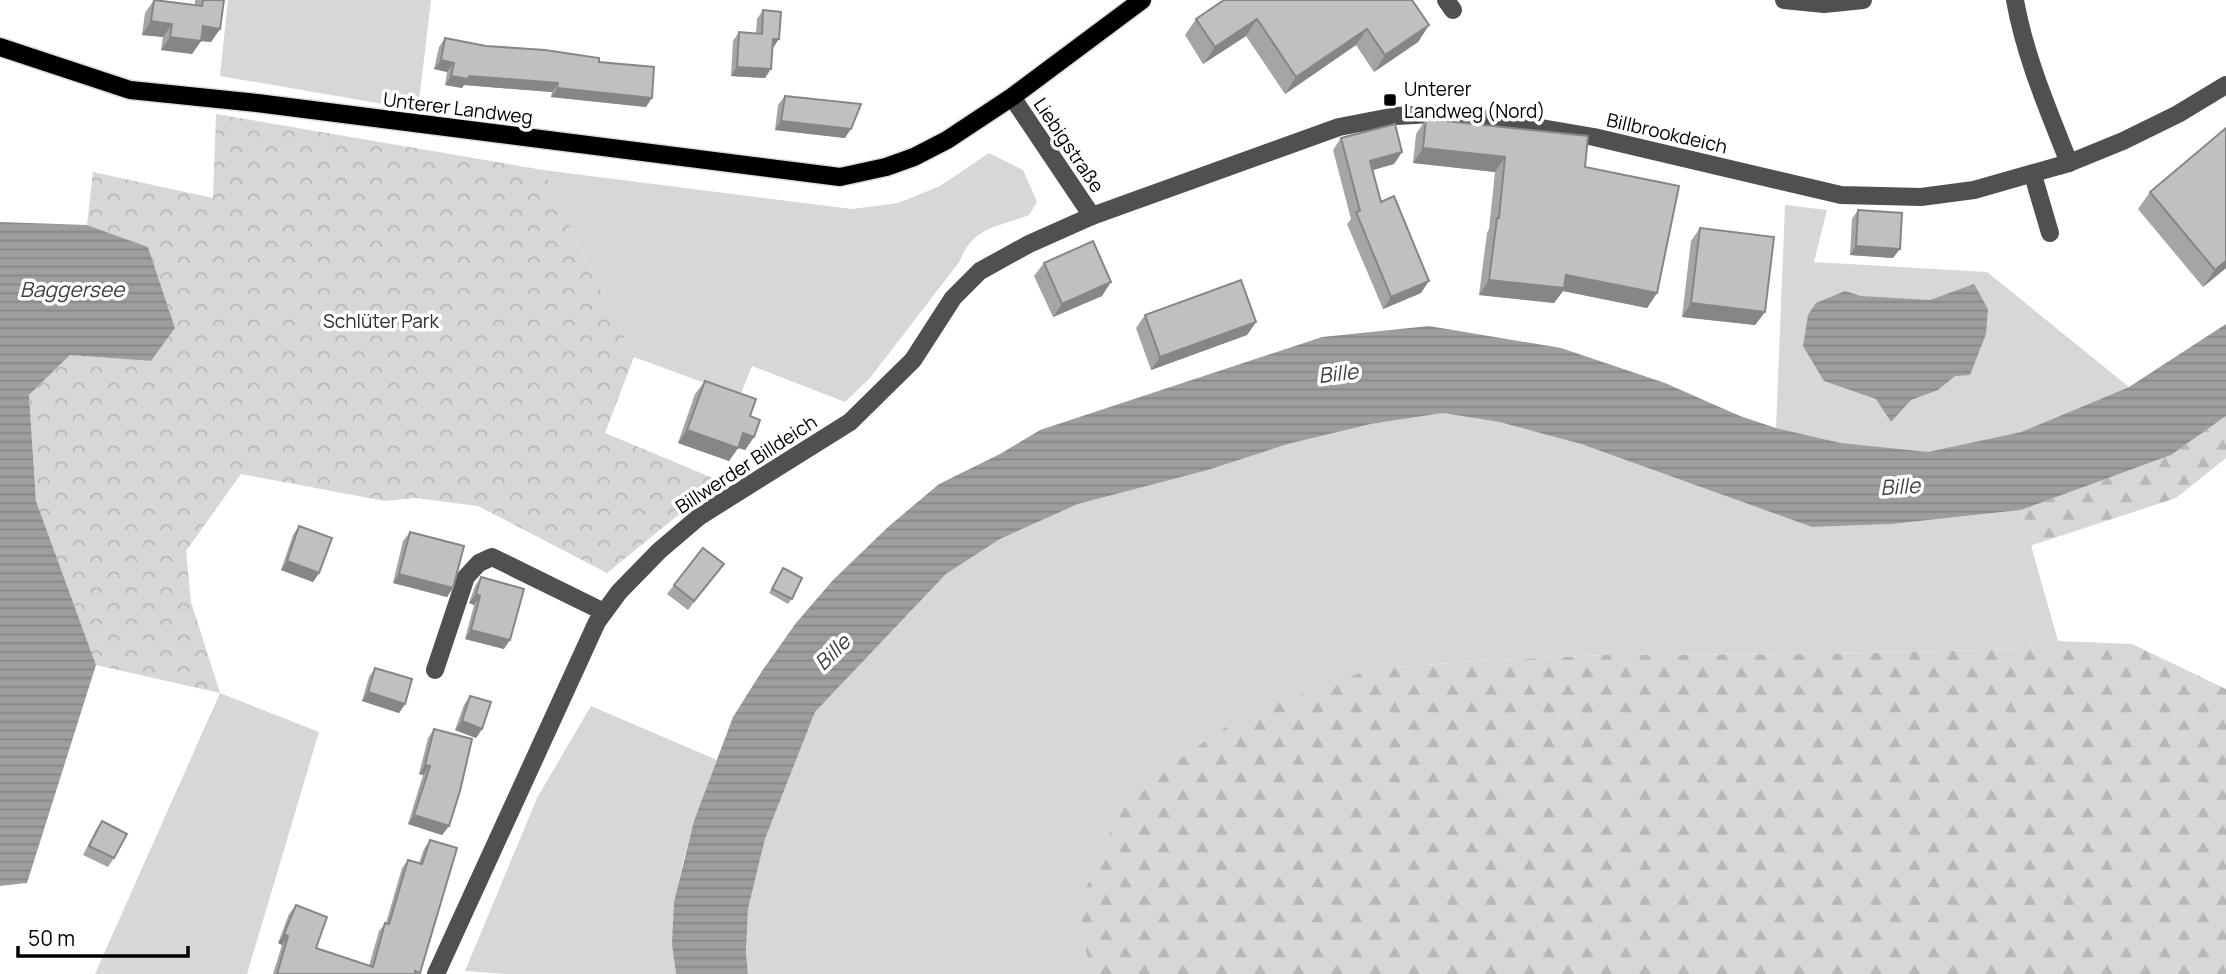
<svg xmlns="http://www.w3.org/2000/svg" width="2226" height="974" font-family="Manrope,sans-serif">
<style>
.grass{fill:#d7d7d7}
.forest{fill:url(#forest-firs)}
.park{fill:url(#park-crowns)}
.water{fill:url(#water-rules)}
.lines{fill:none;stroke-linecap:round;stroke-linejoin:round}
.major-casing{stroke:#dbdbdb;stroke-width:21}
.minor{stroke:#505050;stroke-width:18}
.major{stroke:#000;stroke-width:18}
.wall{fill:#a5a5a5}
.shaded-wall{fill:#868686}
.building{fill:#c0c0c0;stroke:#868686;stroke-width:2}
.poi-dot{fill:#000;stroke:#fff;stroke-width:2.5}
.labels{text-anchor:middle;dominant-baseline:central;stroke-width:7;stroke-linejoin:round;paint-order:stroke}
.poi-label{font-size:19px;fill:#000;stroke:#fff;text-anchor:start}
.street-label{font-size:19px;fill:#000;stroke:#fff}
.park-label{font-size:19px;fill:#2e2e2e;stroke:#fff}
.water-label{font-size:21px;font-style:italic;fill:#3f3f3f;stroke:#fff}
</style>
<defs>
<pattern id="forest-firs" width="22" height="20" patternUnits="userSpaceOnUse" patternTransform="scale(1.75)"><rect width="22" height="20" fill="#d7d7d7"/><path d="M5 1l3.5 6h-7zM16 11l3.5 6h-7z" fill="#b7b7b7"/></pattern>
<pattern id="park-crowns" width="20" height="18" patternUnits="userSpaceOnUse" patternTransform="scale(1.75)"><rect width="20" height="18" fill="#d7d7d7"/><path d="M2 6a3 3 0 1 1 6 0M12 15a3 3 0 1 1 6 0" fill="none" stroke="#b7b7b7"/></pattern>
<pattern id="water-rules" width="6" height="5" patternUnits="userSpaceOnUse" patternTransform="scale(1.75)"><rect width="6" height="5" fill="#9e9e9e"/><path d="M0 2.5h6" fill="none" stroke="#868686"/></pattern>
</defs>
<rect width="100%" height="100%" fill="#fff"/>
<g class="grass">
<polygon points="228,0 431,0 418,110 220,76"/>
<path d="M989 153 1023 170 1037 202 1029 215C998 227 972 227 960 261L870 378 845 402 752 366 740 396 634 357 543 170 852 209 898 203 940 186Z"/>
<polygon points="1785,205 1827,210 1814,262 1987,272 2129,387 2021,432 1926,453 1841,443 1776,428"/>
<polygon points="1443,413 1499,422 1581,444 1812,527 1892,524 2021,510 2058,641 2025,649 1835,654 1604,655 1476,661 1371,669 1079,904 1090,974 748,974 746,952 748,909 765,839 815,712 946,574 1000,539 1078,504 1208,470 1288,444 1371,424"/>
<polygon points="220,693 319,732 247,974 95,974"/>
<path d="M591 706 717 760C691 830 665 898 676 974H507L465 971 537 798Z"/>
</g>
<g class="forest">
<polygon points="2226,416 2226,458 2176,498 2030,546 2021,510 2171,455"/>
<polygon points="2058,641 2132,644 2226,689 2226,974 1090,974 1079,905 1125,797 1240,717 1371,669 1476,661 1604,655 1835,654 2025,649"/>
</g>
<polygon class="park" points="216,114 543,170 634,357 605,433 720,481 607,573 478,506 415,498 385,501 241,474 186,551 191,602 220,693 96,665 36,501 29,395 70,355 151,361 175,328 148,247 87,225 93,172 213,198"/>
<g class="water">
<polygon points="0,222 87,225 148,247 175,328 151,361 70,355 29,395 36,501 96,665 27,883 0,886"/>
<polygon points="1974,284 1988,309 1986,334 1970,375 1955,376 1938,390 1911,400 1891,422 1876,399 1824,381 1803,346 1808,315 1816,303 1845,291 1861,296 1930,300"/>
<polygon points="2226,324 2226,416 2171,455 2021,510 1892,524 1812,527 1581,444 1499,422 1443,413 1371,424 1288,444 1208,470 1078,504 1000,539 946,574 815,712 765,839 748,909 746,952 748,974 676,974 672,944 674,902 694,821 733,717 762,671 796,623 833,580 888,527 939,484 1000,454 1040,430 1322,337 1429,326 1561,348 1665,383 1740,416 1776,428 1841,443 1928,452 2021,432 2129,387"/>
</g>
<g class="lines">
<defs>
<polyline id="major" points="0,47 130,90 257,103 840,177 886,167 914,157 947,140 1012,97 1142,0"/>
</defs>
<use href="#major" class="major-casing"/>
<g class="minor">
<polyline points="1446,0 1453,10"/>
<polyline points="1784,0 1824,4 1863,0"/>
<path d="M2015 0C2025 57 2048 109 2069 163"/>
<polyline points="1012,97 1092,216"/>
<polyline points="2033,175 2050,233"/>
<polyline points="435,670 466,577 479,563 492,557 604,612"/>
<polyline points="436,974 597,622 619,592 659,551 700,516 850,422 913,360 953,298 980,271 1029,244 1092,216 1339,127 1396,116 1452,113 1594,137 1841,195 1921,197 1974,190 2069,163 2123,141 2178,114 2226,85"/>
</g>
<use href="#major" class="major"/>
</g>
<g class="wall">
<polygon points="154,0 195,5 195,0 224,0 220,29 211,42 201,41 192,54 161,50 163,37 142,35 145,13"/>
<polygon points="1224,0 1429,25 1418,42 1374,72 1356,45 1285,94 1246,36 1203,64 1185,35 1196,19"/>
<polygon points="763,10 773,48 765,78 731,76 733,41 739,32 756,34 757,19"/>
<polygon points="445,38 486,46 599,62 646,107 551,97 552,92 464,85 462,88 445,85 447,72 434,69 439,47"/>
<polygon points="785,96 845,138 775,130 778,105"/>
<polygon points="1426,119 1585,167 1657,293 1647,308 1563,291 1554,303 1479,295 1487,233 1489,229 1495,172 1413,163 1416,134"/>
<polygon points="1341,138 1402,152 1394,164 1373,170 1381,202 1421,293 1383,309 1347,224 1351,219 1333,150"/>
<polygon points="2150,192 2226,268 2203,287 2138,209"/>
<polygon points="1858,210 1893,258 1850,255 1852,219"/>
<polygon points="1700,228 1765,312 1755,325 1682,317 1691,241"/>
<polygon points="1044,263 1102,296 1053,317 1034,276"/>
<polygon points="1145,315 1256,322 1247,335 1151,370 1136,328"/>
<polygon points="705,381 750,416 754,437 745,450 738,448 729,461 678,443 695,394"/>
<polygon points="299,526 319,573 313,582 281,570 293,535"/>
<polygon points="410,532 453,588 447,597 393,583 403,541"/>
<polygon points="783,568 792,599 788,604 769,593"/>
<polygon points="717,573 688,610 667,594 674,585"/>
<polygon points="481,577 504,649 465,639 474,605 469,603 475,586"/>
<polygon points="375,668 405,704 399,713 362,701 369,677"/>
<polygon points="470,696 482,729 476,738 455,730 464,705"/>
<polygon points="434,729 449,826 442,835 408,824 423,775 419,774 428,738"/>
<polygon points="102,821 114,858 108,867 83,855 96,830"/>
<polygon points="430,840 419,974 273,974 282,945 278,943 289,914 296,905 316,948 369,966 379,931 386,923 402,868 408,860 419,863 424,849"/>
</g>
<g class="shaded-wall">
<polygon points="1257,19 1246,36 1203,64 1215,47"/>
<polygon points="151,21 172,24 163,37 142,35"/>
<polygon points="1429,25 1418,42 1374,72 1385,55"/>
<polygon points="203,26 220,29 211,42 193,40"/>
<polygon points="1367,29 1356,45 1285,94 1296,77"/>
<polygon points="170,37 201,41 192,54 161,50"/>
<polygon points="773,39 779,39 773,48"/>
<polygon points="441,60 454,63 447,72 434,69"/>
<polygon points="737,67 771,69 765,78 731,76"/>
<polygon points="451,76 469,76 558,83 552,92 464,85 462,88 445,85"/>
<polygon points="557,88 652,98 646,107 551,97"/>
<polygon points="781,121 851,129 845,138 775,130"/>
<polygon points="1423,148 1505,157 1495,172 1413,163"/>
<polygon points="1402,152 1394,164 1362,173 1370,161"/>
<polygon points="1856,246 1900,249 1893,258 1850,255"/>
<polygon points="2226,261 2226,268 2203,287 2215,270"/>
<polygon points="1566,275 1657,293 1647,308 1563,291 1554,303 1479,295 1489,280"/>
<polygon points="1429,281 1421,293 1383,309 1391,297"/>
<polygon points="1111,282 1102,296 1053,317 1062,304"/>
<polygon points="1691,303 1765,312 1755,325 1682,317"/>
<polygon points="1256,322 1247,335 1151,370 1160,357"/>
<polygon points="687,430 738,448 729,461 678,443"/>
<polygon points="743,433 754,437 745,450 734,446"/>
<polygon points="287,561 319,573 313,582 281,570"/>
<polygon points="399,574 453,588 447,597 393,583"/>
<polygon points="476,594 480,596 474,605 469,603"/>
<polygon points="471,630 510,640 504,649 465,639"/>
<polygon points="368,692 405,704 399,713 362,701"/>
<polygon points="462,721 482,729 476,738 455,730"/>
<polygon points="425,765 430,766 423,775 419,774"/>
<polygon points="414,815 449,826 442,835 408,824"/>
<polygon points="284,934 288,936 282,945 278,943"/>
</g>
<g class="building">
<polygon points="154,0 202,6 203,0 224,0 220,29 203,26 201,41 170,37 172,24 151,21"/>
<polygon points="1224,0 1412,0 1429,25 1385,55 1367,29 1296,77 1257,19 1215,47 1196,19"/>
<polygon points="763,10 781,12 779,39 773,39 771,69 737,67 739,32 762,34"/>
<polygon points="445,38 486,46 545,50 599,58 599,62 654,67 652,98 557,88 558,83 469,76 468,79 451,76 454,63 441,60"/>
<polygon points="785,96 861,104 851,129 781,121"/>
<polygon points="1426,119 1588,136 1585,167 1679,186 1657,293 1566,275 1564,288 1489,280 1497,218 1499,218 1505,157 1423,148"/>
<polygon points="1395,124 1402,152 1370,161 1381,202 1394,196 1429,281 1391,297 1356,212 1360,211 1341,138"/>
<polygon points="2226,128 2226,261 2215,270 2150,192"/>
<polygon points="1858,210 1902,213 1900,249 1856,246"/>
<polygon points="1700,228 1774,237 1765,312 1691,303"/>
<polygon points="1093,241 1111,282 1062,304 1044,263"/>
<polygon points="1241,280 1256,322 1160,357 1145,315"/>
<polygon points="705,381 756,399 750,416 760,420 754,437 743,433 738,448 687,430"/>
<polygon points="299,526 332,538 319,573 287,561"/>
<polygon points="410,532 464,546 453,588 399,574"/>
<polygon points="703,548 724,564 694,601 674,585"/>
<polygon points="783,568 802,578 792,599 772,589"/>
<polygon points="481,577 524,589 510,640 471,630 480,596 476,594"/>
<polygon points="375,668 412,679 405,704 368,692"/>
<polygon points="470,696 491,702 482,729 462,721"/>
<polygon points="434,729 472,739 460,791 449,826 414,815 430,766 425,765"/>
<polygon points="102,821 127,834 114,858 89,846"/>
<polygon points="430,840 457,848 420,973 415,971 415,974 277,974 288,936 284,934 296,905 327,917 316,948 373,967 385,923 389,924 408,860 422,864"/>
</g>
<rect class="poi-dot" x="1383" y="93" width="14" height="14" rx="3.5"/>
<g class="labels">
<g class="poi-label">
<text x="1404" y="89">Unterer<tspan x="1404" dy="22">Landweg (Nord)</tspan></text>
</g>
<g class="street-label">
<text transform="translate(458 108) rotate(7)">Unterer Landweg</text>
<text transform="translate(1667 133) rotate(13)">Billbrookdeich</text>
<text transform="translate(1069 145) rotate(56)">Liebigstraße</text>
<text transform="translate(746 464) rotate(-33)">Billwerder Billdeich</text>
</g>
<g class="park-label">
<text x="381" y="321">Schlüter Park</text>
</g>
<g class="water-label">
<text x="72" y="289">Baggersee</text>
<text transform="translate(1338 373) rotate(-7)">Bille</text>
<text transform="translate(1900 486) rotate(-4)">Bille</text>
<text transform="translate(832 652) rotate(-45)">Bille</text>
</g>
</g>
<path d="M18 946v10h170v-10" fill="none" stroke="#000000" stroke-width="3.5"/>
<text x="28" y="946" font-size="21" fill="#000000" stroke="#ffffff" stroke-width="5" paint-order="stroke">50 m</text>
</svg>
